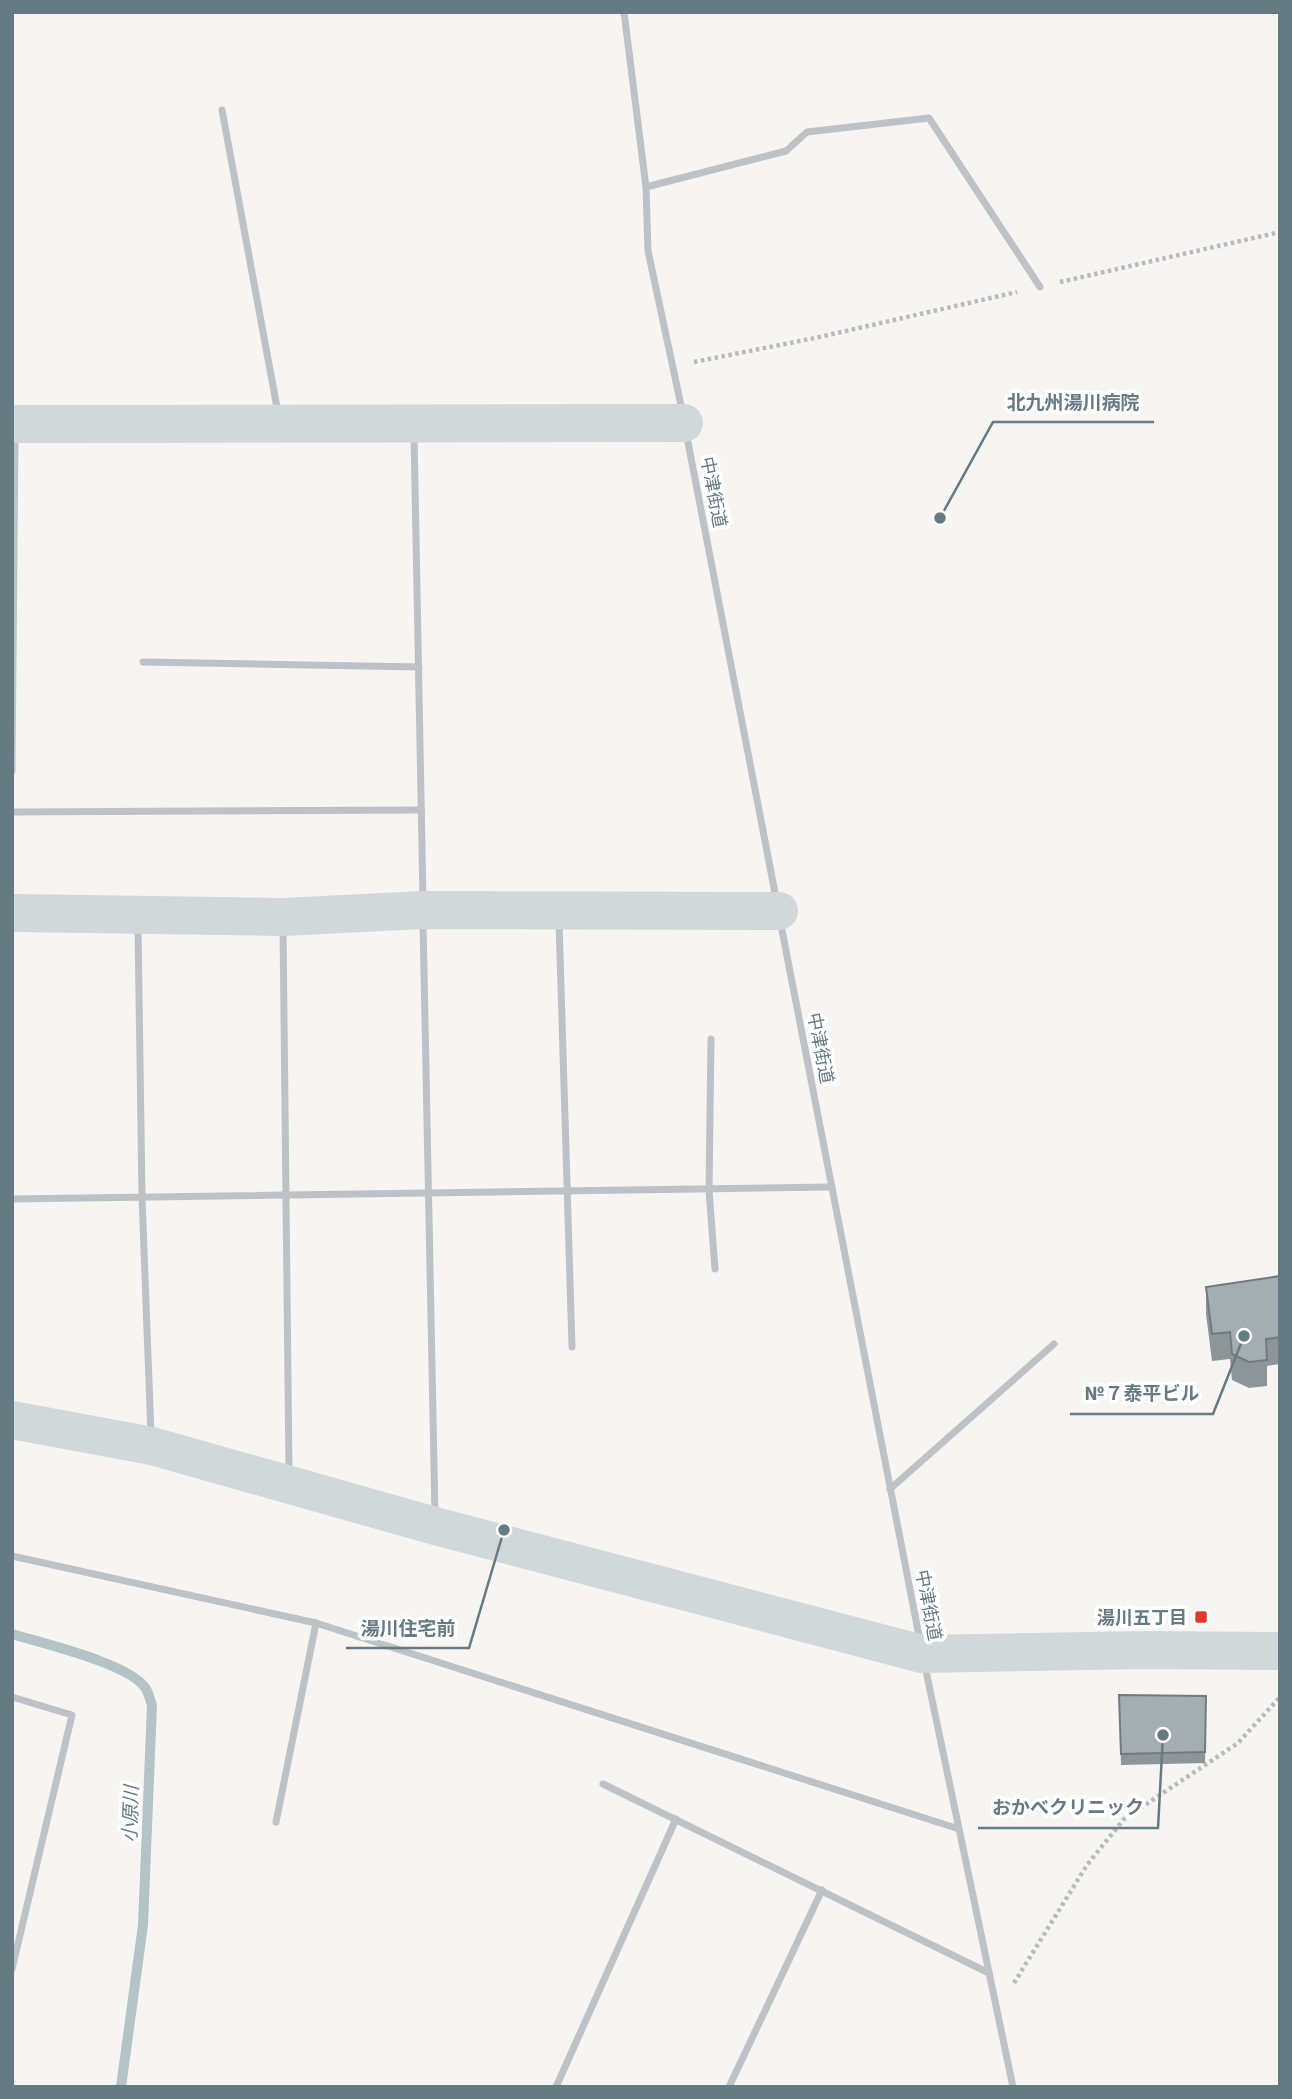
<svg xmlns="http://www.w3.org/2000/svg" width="1292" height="2099" font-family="'IBM Plex Sans','Noto Sans JP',sans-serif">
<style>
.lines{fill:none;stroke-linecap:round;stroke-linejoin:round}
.stream{stroke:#b4c3c5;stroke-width:10}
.path{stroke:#b7bbbd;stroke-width:4.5;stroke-dasharray:3.5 3.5;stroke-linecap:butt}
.street{stroke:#bcc2c5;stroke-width:7}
.secondary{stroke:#d1d8da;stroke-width:38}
.wall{fill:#8c9699}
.building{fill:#a3aeb2;stroke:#727a7d;stroke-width:2}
.poi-dot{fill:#df3a29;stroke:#fff;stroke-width:2.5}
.labels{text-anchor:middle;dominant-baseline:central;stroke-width:7;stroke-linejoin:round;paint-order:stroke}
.street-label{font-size:18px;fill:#657a83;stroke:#fff}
.poi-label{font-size:18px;font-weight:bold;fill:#657a83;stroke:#fff;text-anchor:end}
.water-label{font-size:19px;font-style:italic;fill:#617b7f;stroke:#fff}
.leader{fill:none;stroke:#657a83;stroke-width:2.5}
.callout-dot{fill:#657a83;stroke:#fff;stroke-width:2.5}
.callout-label{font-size:19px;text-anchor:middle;font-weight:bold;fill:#657a83;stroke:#fff;stroke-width:7;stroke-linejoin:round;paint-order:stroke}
</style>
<rect width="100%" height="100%" fill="#f6f5f2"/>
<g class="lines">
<path class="stream" d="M12 1634C41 1643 132 1664 146 1689 149 1694 150 1700 152 1705L143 1925 121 2087"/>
<g class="path">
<polyline points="1060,282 1280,232"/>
<polyline points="694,362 815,338 1017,292"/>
<polyline points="1014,1983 1087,1865 1124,1819 1238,1743 1280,1697"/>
</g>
<g class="street">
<polyline points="624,12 646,187 648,251 682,410"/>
<polyline points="222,110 278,413"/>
<polyline points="646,187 786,151 807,132 929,118 1040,287"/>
<polyline points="686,432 776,898"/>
<polyline points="414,435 423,899"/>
<polyline points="143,662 419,667"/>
<polyline points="12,771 15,435"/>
<polyline points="12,812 421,810"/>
<polyline points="780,920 920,1641"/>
<polyline points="423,922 435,1515"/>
<polyline points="559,922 572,1347"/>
<polyline points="138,926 142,1197 151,1435"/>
<polyline points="283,926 289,1471"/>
<polyline points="711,1039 709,1190 715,1269"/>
<polyline points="12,1199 832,1187"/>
<polyline points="890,1489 1054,1344"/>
<polyline points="12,1556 316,1623 959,1829"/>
<polyline points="925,1666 1013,2087"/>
<polyline points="12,1697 72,1715 12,1969"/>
<polyline points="603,1784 989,1973"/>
<polyline points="276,1822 316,1623"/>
<polyline points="556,2087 676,1819"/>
<polyline points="729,2087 822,1890"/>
</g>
<g class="secondary">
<polyline points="12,424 684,423"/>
<polyline points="12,913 283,917 423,910 779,911"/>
<polyline points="12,1420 152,1446 435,1526 922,1654 1145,1650 1280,1651"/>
</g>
</g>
<g class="wall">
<polygon points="1278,1249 1280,1249 1280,1364 1267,1366 1267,1386 1249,1388 1232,1380 1230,1359 1212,1361 1206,1314 1206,1287 1278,1276"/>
<polygon points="1119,1695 1206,1696 1205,1763 1121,1765"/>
</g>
<g class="building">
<polygon points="1280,1276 1280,1337 1266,1339 1267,1360 1249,1362 1232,1354 1230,1332 1212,1334 1206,1287"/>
<polygon points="1119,1695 1206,1696 1205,1752 1121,1754"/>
</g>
<rect class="poi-dot" x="1194" y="1610" width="14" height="14" rx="3.5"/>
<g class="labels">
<g class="street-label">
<text transform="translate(714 492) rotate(79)">中津街道</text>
<text transform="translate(821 1048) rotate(79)">中津街道</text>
<text transform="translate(929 1605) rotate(79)">中津街道</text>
</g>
<g class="poi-label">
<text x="1187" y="1617">湯川五丁目</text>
</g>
<g class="water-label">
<text transform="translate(130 1814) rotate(-88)">小原川</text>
</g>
</g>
<path class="leader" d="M940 518L993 422H1154M1244 1336L1213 1414H1070M504 1530L469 1648H346M1163 1735L1158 1828H978"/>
<g class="callout-dot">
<circle cx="940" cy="518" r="7"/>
<circle cx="1244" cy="1336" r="7"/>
<circle cx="504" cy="1530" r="7"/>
<circle cx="1163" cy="1735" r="7"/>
</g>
<g class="callout-label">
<text x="1073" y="409">北九州湯川病院</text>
<text x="1142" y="1400">№７泰平ビル</text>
<text x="408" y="1635">湯川住宅前</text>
<text x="1068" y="1814">おかべクリニック</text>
</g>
<rect width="1292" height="2099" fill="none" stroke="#657a83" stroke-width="28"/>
</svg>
